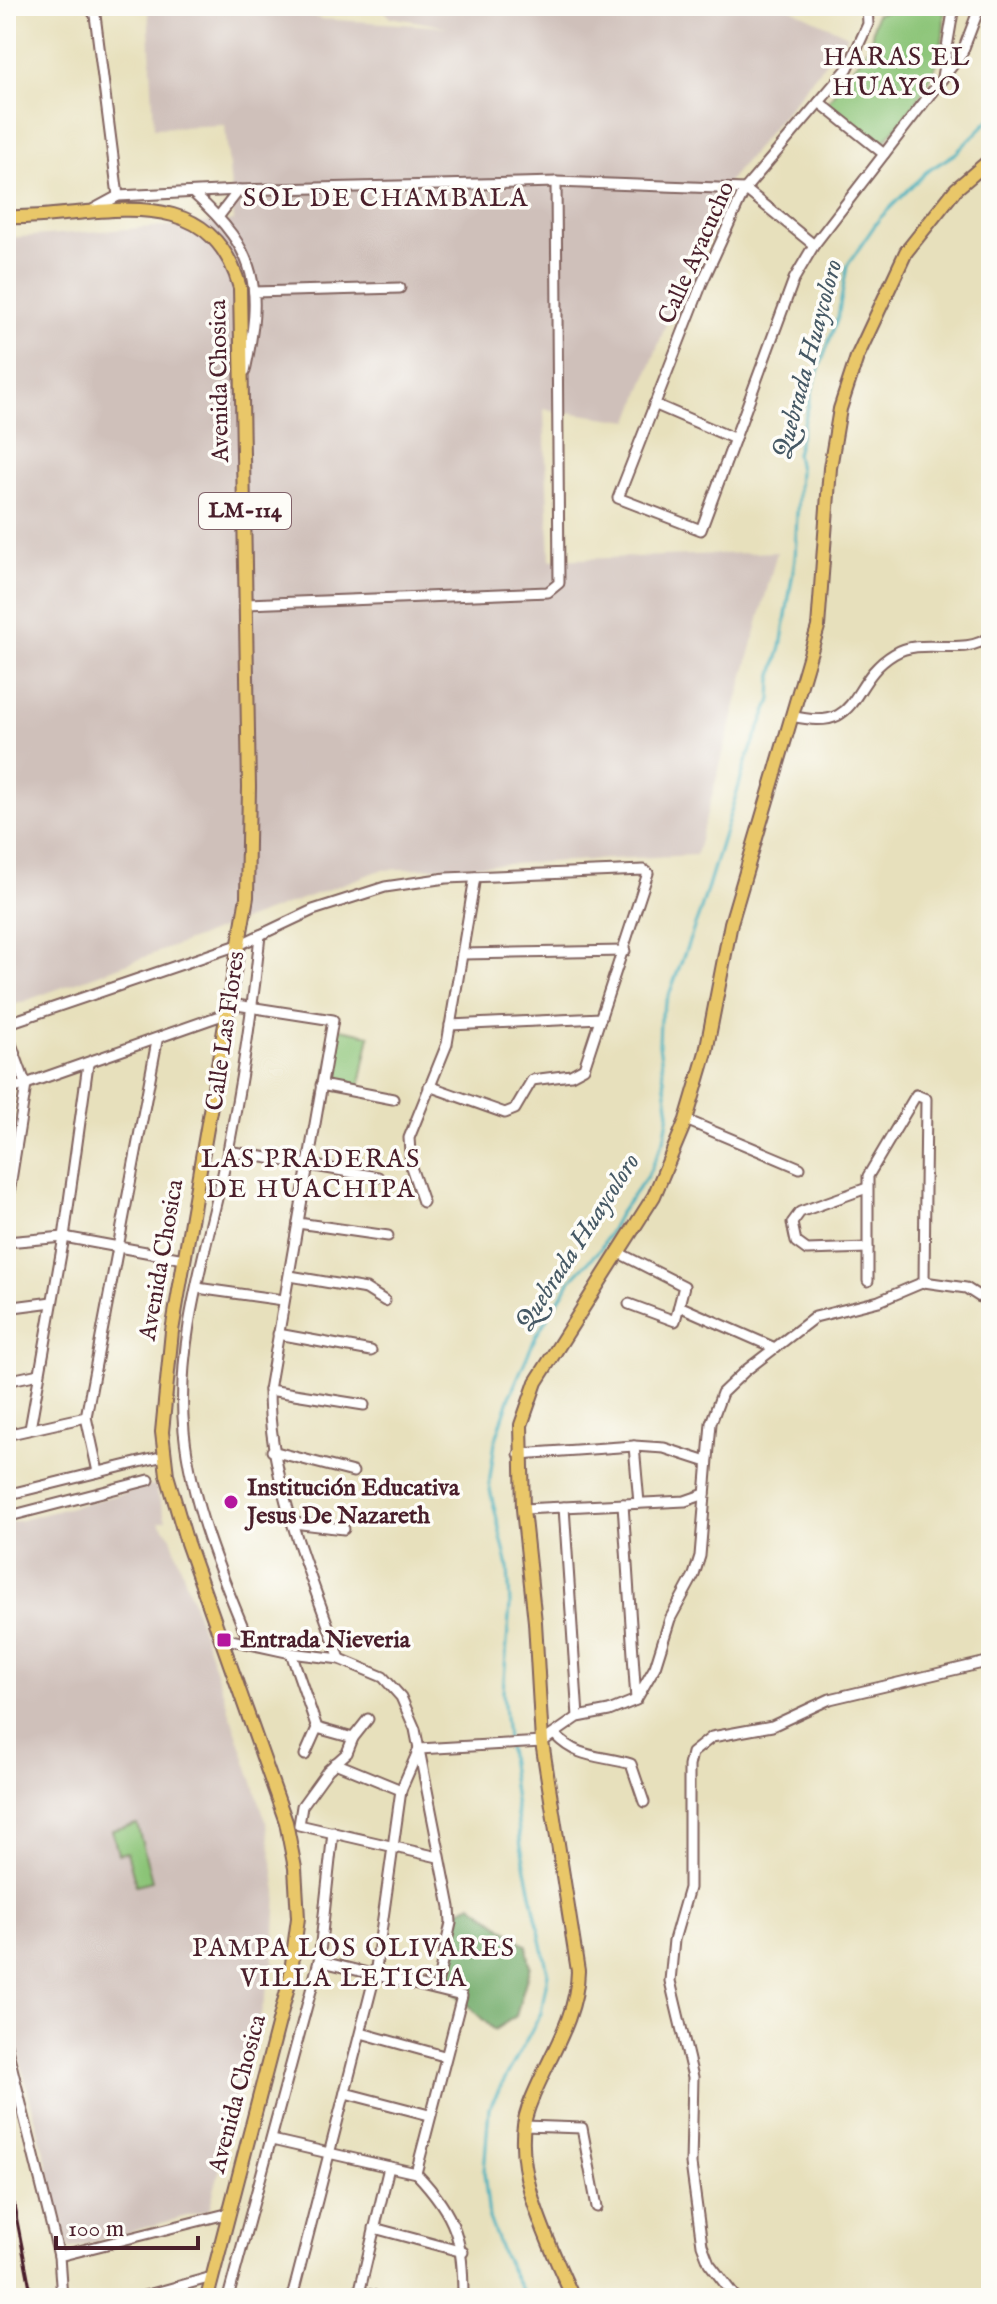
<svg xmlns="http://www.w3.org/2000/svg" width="997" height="2304" font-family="'IM FELL English',serif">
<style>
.industrial{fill:#cfc0ba}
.green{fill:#8bc477;stroke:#6a7251;stroke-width:2}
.forest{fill:#70aa68;stroke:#5d644a;stroke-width:2}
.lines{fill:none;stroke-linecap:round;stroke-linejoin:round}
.stream{stroke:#41afbd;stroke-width:3}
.minor-casing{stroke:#81635e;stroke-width:13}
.major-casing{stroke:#81635e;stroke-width:16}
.minor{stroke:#fff;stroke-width:9}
.major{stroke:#e9c769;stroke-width:12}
.rail{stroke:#4a1f2b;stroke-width:3}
.poi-dot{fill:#b5179e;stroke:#fdfcf7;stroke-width:3}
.labels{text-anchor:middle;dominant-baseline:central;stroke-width:7;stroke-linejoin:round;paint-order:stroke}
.shield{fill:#fdfcf7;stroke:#806168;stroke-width:2}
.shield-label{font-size:22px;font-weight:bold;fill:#4a1f2b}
.street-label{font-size:24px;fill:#4a1f2b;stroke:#fdfcf7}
.poi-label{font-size:24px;font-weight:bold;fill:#4a1f2b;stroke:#fdfcf7;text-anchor:start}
.neighbourhood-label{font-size:26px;letter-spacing:2px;fill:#4a1f2b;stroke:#fdfcf7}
.water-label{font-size:26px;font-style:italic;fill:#465965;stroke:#fdfcf7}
</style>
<rect width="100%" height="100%" fill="#fdfcf7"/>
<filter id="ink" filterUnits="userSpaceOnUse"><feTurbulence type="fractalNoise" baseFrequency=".0125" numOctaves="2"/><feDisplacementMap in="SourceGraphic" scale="16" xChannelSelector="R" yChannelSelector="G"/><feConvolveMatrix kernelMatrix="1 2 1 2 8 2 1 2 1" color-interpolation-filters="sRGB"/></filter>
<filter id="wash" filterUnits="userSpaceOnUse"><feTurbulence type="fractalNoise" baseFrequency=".006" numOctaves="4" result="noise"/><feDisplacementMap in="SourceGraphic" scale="32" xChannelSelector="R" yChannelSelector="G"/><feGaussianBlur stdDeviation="1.8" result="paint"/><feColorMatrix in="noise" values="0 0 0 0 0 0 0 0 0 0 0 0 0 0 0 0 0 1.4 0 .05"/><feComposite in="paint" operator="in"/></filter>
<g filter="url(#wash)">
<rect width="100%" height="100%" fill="#e7e0bc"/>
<g class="industrial">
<polygon points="148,6 278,6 321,19 449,27 390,17 380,6 785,6 848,35 711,203 630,421 544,409 550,560 777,552 696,855 381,870 6,1008 6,238 234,221 225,125 154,128"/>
<polygon points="155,1485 166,1520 159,1522 170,1534 267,1824 277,1892 273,1968 209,2210 69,2249 6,2006 6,1524"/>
</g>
<g class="green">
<path d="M910 6H944C947 72 918 100 880 147L825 105 870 45 876 14Z"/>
<polygon points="336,1028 370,1035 359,1089 325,1082"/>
<polygon points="137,1824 152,1881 136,1885 127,1852 118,1854 112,1830"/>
</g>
<polygon class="forest" points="472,1904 527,1946 530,1966 516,2016 494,2030 444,1983 455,1912"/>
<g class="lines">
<g class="stream">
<polyline points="507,1740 503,1692 510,1605 508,1567 489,1485 495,1442 511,1393 536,1336 571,1280 601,1248 619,1214 648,1175 664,1140 669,1113 659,1045 660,1019 701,909 747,759 771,700 772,678 781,647 795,559 799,470 796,454 815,380 838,317 847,266 879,219 926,172 956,153 991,118"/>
<polyline points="508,1748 521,1846 548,1973 541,2013 489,2108 484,2172 489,2218 502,2253 525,2298"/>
</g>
</g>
</g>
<g filter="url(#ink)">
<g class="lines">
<defs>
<g id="minor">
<polyline points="88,6 95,15 118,196"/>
<polyline points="867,6 868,24 848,68 745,189 702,283 618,498 701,530 794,279 814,245 962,53 980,6"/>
<polyline points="868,11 887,6"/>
<polyline points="942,77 954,6"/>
<polyline points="819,102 884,154"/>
<path d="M194 194C259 252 263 288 245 371"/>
<polyline points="94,209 118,196 239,190 556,182 745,189 814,245"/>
<polyline points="219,216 239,190"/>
<polyline points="254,292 400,288"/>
<polyline points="654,404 735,439"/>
<polyline points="247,604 548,592 559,583 556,182"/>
<path d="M792 716C864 734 847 682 894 654 923 636 963 658 991 636"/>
<polyline points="462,954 625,951"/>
<path d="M230 1004 333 1020 269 1390C269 1483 310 1572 340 1659"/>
<polyline points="6,1024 241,944 313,910 385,887 446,878 644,870 648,873 584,1068 571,1075 532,1080 515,1109 505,1113 429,1086"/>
<polyline points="450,1025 601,1018"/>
<polyline points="6,1030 26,1085 6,1212"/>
<polyline points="321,1085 393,1099"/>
<polyline points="6,1091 228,1013"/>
<polyline points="686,1120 800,1168"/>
<polyline points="228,1151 378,1177"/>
<polyline points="867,1188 800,1212 792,1223 796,1242 807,1250 868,1248"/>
<polyline points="423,1202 411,1167 409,1138 447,1044 475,877"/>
<polyline points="298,1223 388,1236"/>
<polyline points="6,1242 64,1237 184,1259"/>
<polyline points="619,1253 684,1286 675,1321 629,1304"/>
<polyline points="290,1276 366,1289 385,1301"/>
<polyline points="868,1281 868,1176 916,1095 926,1099 924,1282"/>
<polyline points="197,1288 283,1300"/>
<polyline points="679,1306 775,1348"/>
<polyline points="6,1308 52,1302"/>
<polyline points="278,1334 371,1351"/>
<polyline points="6,1381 39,1374"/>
<polyline points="269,1390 364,1405"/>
<polyline points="30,1429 64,1237 88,1064"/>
<polyline points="6,1435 86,1417"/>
<polyline points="634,1446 639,1503"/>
<polyline points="272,1451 353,1472"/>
<polyline points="519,1454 634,1446 664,1448 707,1462"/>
<polyline points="98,1472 86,1417 157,1041"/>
<polyline points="6,1495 164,1456"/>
<polyline points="623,1504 636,1700"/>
<polyline points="564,1507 578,1717"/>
<polyline points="523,1509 685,1501 705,1494"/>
<polyline points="6,1517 149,1480"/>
<polyline points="293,1523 344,1529"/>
<polyline points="222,1638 291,1653 340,1659 383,1677 401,1697 415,1729 450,1907 451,1923 436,1989"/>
<path d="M250 1644C222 1577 191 1504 184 1431 175 1337 209 1242 228 1151 242 1079 253 1008 260 935"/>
<polyline points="291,1653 317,1728 353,1738"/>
<polyline points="368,1719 353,1738 347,1753 328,1770 302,1806 299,1825 438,1857"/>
<path d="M555 1735C578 1759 600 1755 631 1764L644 1802"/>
<polyline points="305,1755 317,1728"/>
<polyline points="335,1763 401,1790"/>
<polyline points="319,1961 462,1996 416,2173"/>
<polyline points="361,2033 444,2056"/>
<polyline points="6,2044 59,2256"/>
<polyline points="345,2093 429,2115"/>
<polyline points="524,2126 582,2128 597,2207"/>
<polyline points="272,2140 416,2173"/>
<path d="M416 2173C457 2216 463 2241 463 2298"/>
<polyline points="374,2228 463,2252"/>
<polyline points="359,2292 383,2298"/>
<polyline points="62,2298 59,2256 230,2213"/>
<polyline points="137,2298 212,2277"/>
<polyline points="228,2298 319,1961 333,1832"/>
<polyline points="292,2298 375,1975 401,1790 419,1749 542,1742 578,1717 609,1711 636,1700 655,1667 670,1619 694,1575 700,1556 711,1423 722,1393 745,1371 815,1317 879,1301 924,1282 966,1288 991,1304"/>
<polyline points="358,2298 389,2167"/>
<polyline points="736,2298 709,2263 702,2245 691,2164 693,2077 670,1981 674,1940 689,1888 689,1766 692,1753 712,1737 772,1726 830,1699 991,1661"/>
</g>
<g id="major">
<path d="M6 217C88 221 208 171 240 288L249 787 247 897 172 1331 162 1432 167 1475 187 1543 286 1822 295 1868 298 1918 290 1979 207 2298"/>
<path d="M573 2298C551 2247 508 2165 528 2109 544 2063 577 2022 578 1971L542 1742 535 1622 523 1509 521 1425 536 1382 654 1196 686 1120 706 1052 731 923 818 627 830 468 840 409 857 357 906 252 956 189 991 159"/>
</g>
</defs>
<use href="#minor" class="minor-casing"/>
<use href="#major" class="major-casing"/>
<use href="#minor" class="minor"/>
<use href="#major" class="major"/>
<polyline class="rail" points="6,2164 32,2298"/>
</g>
</g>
<g class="poi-dot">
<circle cx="231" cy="1502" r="8"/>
<rect x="216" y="1632" width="16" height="16" rx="4"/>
</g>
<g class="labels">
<rect class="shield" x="199" y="493" width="92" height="36" rx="6"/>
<g class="shield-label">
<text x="245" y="511">LM-114</text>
</g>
<g class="street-label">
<text transform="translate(697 253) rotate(-66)">Calle Ayacucho</text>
<text transform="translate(220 381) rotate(-91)">Avenida Chosica</text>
<text transform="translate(226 1031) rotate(-82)">Calle Las Flores</text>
<text transform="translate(162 1260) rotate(-80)">Avenida Chosica</text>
<text transform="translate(238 2094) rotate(-75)">Avenida Chosica</text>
</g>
<g class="poi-label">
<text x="247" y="1488">Institución Educativa<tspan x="247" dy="28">Jesus De Nazareth</tspan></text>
<text x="240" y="1640">Entrada Nieveria</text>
</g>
<g class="neighbourhood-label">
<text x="897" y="57">HARAS EL<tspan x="897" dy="30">HUAYCO</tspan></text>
<text x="386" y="198">SOL DE CHAMBALA</text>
<text x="311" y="1159">LAS PRADERAS<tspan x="311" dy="30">DE HUACHIPA</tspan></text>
<text x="354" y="1948">PAMPA LOS OLIVARES<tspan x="354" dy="30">VILLA LETICIA</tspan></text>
</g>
<g class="water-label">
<text transform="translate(808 359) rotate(-75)">Quebrada Huaycoloro</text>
<text transform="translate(578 1242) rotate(-57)">Quebrada Huaycoloro</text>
</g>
</g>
<rect width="997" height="2304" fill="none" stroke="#fdfcf7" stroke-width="32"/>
<path d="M56 2236v12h142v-12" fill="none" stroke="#4a1f2b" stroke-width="4"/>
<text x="68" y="2236" font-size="24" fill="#4a1f2b" stroke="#fdfcf7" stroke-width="6" paint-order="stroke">100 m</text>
</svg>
